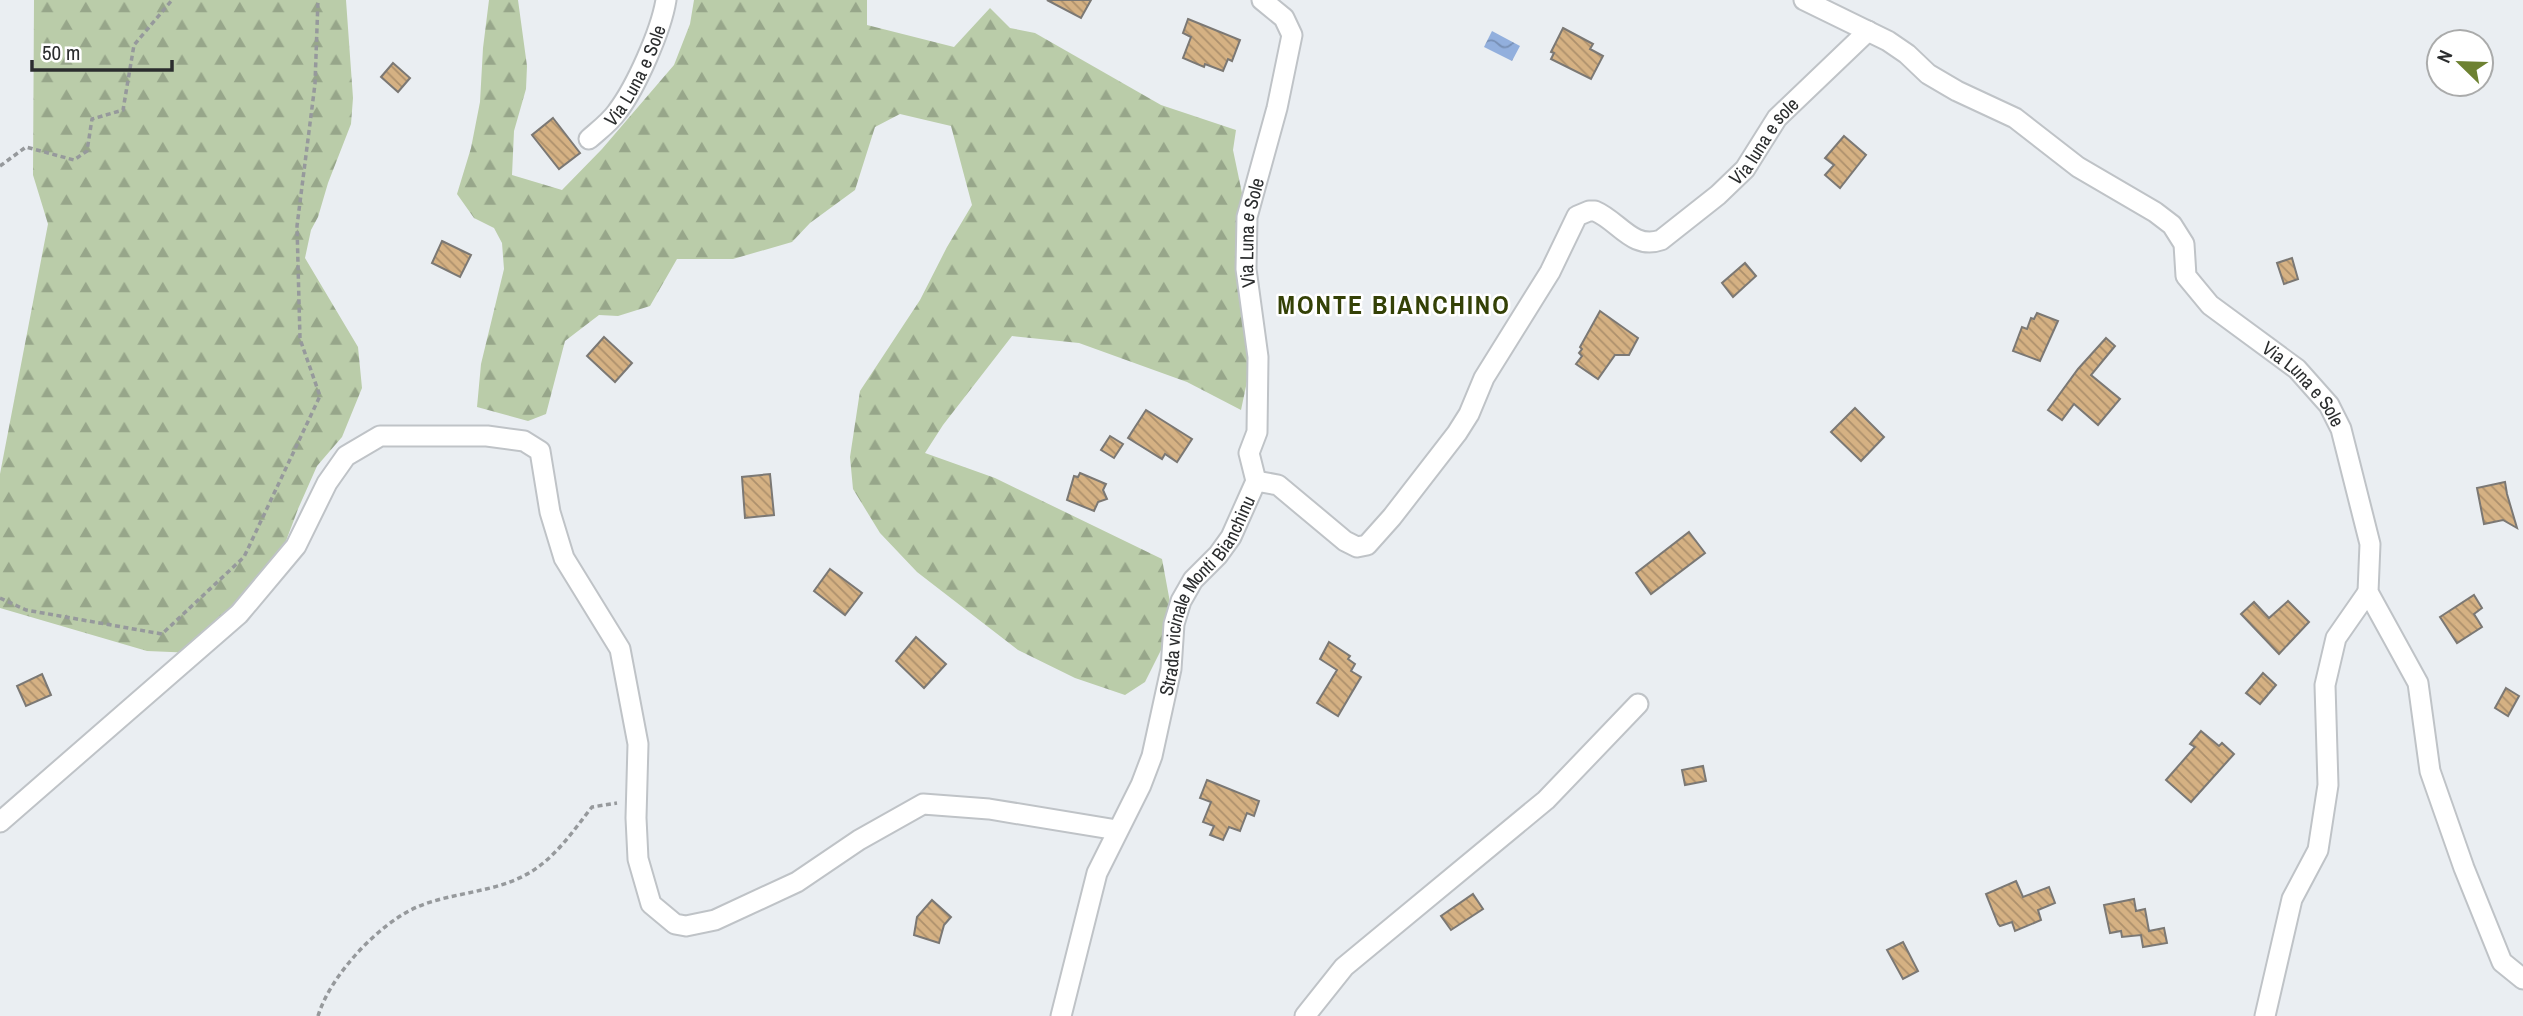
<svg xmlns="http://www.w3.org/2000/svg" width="2523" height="1016" font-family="'Archivo Narrow',sans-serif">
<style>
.forest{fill:url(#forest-firs)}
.water{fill:url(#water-waves)}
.building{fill:url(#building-back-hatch);stroke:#7b7874;stroke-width:2}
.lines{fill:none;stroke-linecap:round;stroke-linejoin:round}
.minor-casing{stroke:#bfc3c7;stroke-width:23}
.path{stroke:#96999c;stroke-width:3.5;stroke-dasharray:5 3.5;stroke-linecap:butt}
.minor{stroke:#fff;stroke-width:19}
.labels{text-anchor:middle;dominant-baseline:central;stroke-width:5;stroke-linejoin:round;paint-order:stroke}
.street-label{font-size:19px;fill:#2b2d2e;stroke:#fff}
.district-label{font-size:26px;font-weight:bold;letter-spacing:2px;fill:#344106;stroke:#fff}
</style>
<defs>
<pattern id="forest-firs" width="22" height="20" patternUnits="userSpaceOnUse" patternTransform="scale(1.75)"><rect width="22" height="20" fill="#bacca9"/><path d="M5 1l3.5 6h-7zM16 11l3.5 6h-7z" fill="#97a68a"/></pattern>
<pattern id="water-waves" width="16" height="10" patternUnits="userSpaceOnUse" patternTransform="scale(1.75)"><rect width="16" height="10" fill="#92afdd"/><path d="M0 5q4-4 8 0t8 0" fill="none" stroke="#778fb4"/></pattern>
<pattern id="building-back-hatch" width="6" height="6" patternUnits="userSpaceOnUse" patternTransform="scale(1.75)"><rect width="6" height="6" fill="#d5b183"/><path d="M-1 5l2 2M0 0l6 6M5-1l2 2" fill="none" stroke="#ad906c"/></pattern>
</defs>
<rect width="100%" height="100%" fill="#eaeef2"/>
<g class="forest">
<polygon points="34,0 346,0 353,98 351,124 328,183 318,217 311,230 305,258 358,347 362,388 342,437 317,466 298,509 274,573 195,653 147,651 0,608 0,474 48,224 33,175"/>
<polygon points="489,0 518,0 527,66 526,89 514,131 512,175 562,190 602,149 674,65 690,24 694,0 867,0 867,25 954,47 990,8 1010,28 1035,33 1161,105 1236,130 1233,150 1247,217 1256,339 1241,410 1187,382 1079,343 1012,336 943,425 925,453 995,478 1162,559 1174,624 1145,682 1125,695 1075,678 1018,650 917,572 880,533 853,489 850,457 860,391 920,300 947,247 972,205 951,126 900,114 875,127 855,190 810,223 792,242 733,259 677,259 650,306 618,316 599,315 565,341 546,414 528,421 477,407 481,364 504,269 502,243 494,228 474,218 457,194 471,148 480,102 483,48"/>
</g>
<polygon class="water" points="1492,31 1520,46 1512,61 1484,47"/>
<g class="building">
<polygon points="1047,0 1091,0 1081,18"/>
<polygon points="1188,19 1240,40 1232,61 1228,59 1223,71 1205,64 1204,67 1183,58 1191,37 1183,33"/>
<polygon points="1563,28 1593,44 1590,49 1603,56 1591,79 1551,59 1554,53 1551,52"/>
<polygon points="393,63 410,78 398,92 381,77"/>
<polygon points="553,118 580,153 559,169 532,135"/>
<polygon points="1844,136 1866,155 1840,188 1825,175 1834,165 1825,158"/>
<polygon points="442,241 471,255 460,277 432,263"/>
<polygon points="2292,258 2298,279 2284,284 2277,263"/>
<polygon points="1745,263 1756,276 1733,297 1722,283"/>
<polygon points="1600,311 1638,338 1629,355 1615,355 1598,379 1576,364 1582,356 1579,353 1582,349 1580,347"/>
<polygon points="2037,313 2058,321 2040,361 2013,351 2022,327 2027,329 2031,318 2034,319"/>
<polygon points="604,337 632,363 615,382 587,356"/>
<polygon points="2106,338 2115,346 2091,375 2120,399 2098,425 2074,404 2062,420 2048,410 2078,369"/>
<polygon points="1855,408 1884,437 1861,461 1831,432"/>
<polygon points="1146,410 1192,439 1177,462 1165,454 1162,459 1128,438"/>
<polygon points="1110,436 1123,444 1114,458 1101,450"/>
<polygon points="1080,473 1106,484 1103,490 1107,499 1098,502 1094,511 1067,500 1074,476 1078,477"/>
<polygon points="770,474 774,515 745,518 742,477"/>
<polygon points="2505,482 2507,494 2517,528 2503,520 2484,524 2477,488"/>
<polygon points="1689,532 1705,553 1651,594 1636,573"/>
<polygon points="830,569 862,593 845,615 814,591"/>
<polygon points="2474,595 2482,608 2474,614 2482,627 2457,643 2440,617"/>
<polygon points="2288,601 2309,622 2279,654 2241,614 2254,602 2269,618"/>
<polygon points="916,637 946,664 924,688 896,661"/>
<polygon points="1329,642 1350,656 1348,659 1355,664 1351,671 1361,677 1338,716 1317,703 1337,670 1320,659"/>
<polygon points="2263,673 2276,685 2260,704 2246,693"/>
<polygon points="42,674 51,695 26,706 17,686"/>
<polygon points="2506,688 2519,696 2508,716 2495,708"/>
<polygon points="2201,731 2219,746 2222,743 2234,754 2191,802 2166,780 2195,747 2190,744"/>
<polygon points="1703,766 1706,781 1685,785 1682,770"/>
<polygon points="1207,780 1259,801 1254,816 1247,813 1240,831 1229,827 1223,840 1210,835 1214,826 1203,822 1211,802 1200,798"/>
<polygon points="2016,881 2023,897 2049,887 2055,903 2038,910 2041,920 2015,931 2012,922 2000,926 1998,924 1986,894"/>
<polygon points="1473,894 1483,909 1451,930 1441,916"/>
<polygon points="2134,899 2136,911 2145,909 2149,931 2164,928 2167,943 2143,947 2141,935 2122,937 2121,931 2110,933 2104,905"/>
<polygon points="932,900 951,917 944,925 939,943 914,935 917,917"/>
<polygon points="1903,942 1918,971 1903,979 1887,950"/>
</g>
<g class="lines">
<defs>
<g id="minor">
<path id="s1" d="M1804 0 1888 41 1907 54 1928 74 1957 91 2015 118 2078 167 2155 212 2172 225 2184 244 2186 276 2210 305 2297 369 2329 405 2341 429 2370 544 2368 592 2418 683 2430 771 2464 868 2502 962 2523 979"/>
<path id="s2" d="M589 139C598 131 610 122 617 112 636 87 661 31 666 0"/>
<path id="s3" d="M1256 481 1249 453 1257 432 1258 357 1246 269 1247 217 1277 108 1292 35 1284 18 1262 0"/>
<polyline points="0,822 239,614 296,546 327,483 346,456 380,436 487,436 524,441 540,451 550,512 564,558 620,649 638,744 636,818 638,859 651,904 675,924 686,926 715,920 797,882 859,840 923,804 989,809 1117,830"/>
<path id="s4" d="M1061 1016 1097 873 1141 785 1152 756 1171 669 1174 624 1181 601 1193 580 1218 555 1231 537 1256 481 1278 485 1345 541 1357 547 1367 545 1392 517 1457 433 1469 414 1484 378 1550 272 1577 216 1589 211H1595C1619 221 1632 250 1661 240L1718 195 1745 169 1777 118 1868 31"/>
<polyline points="1305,1016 1344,967 1546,800 1638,704"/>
<polyline points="2265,1016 2292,899 2318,850 2328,785 2325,685 2336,638 2368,592"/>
</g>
</defs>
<use href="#minor" class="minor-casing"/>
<g class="path">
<polyline points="0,166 26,147 74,160 87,151 92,119 123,110 134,45 172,0"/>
<polyline points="0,598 26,610 162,634 244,557 320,396 300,339 297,226 315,84 318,0"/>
<path d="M318 1016C330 976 378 924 417 907 452 892 495 893 529 873 556 857 573 831 592 807L617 803"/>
</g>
<use href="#minor" class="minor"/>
</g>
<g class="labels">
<g class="street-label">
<text stroke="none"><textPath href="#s2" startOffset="80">Via Luna e Sole</textPath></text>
<text stroke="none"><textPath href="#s4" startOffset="1342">Via luna e sole</textPath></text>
<text stroke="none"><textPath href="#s3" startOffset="252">Via Luna e Sole</textPath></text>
<text stroke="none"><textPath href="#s1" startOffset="649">Via Luna e Sole</textPath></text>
<text stroke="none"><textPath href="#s4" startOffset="450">Strada vicinale Monti Bianchinu</textPath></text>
</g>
<g class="district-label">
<text x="1394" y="304">MONTE BIANCHINO</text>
</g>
</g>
<g transform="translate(2460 63) rotate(293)"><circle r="33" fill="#ffffff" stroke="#aaabab" stroke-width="2"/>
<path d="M0-5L12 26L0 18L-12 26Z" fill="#6d8131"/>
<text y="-10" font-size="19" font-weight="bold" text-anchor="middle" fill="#2b2d2e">N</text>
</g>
<path d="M32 60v10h140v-10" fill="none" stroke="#2b2d2e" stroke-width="3.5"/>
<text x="42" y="60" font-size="21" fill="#2b2d2e" stroke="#ffffff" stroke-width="5" paint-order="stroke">50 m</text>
</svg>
